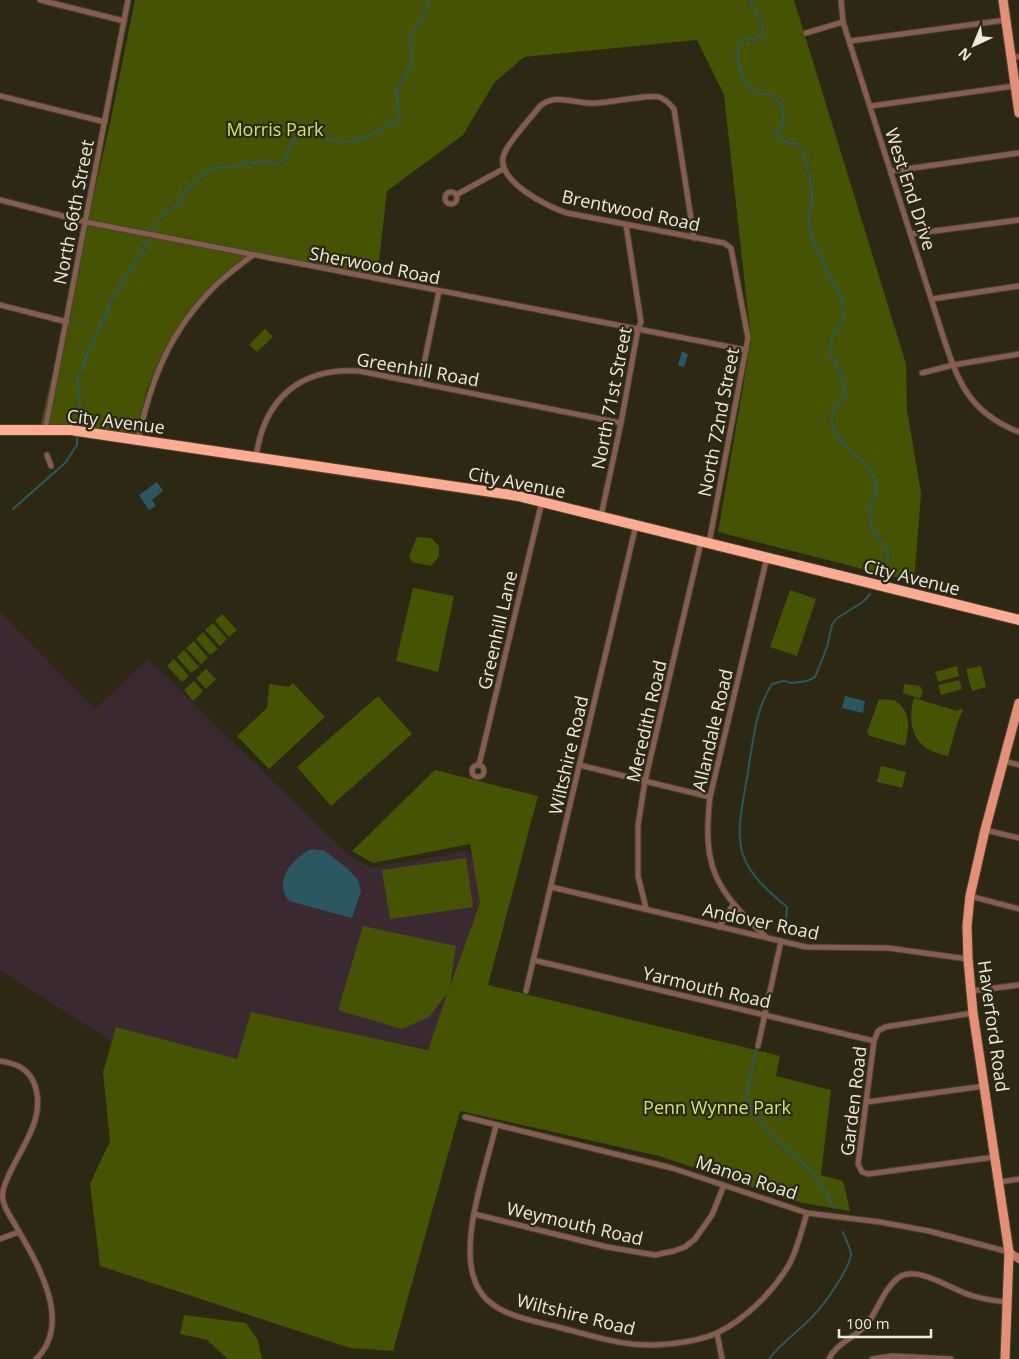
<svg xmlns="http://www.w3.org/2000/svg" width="1019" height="1359" font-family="'Open Sans',sans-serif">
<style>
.medical{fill:#3b2932}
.green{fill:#455303}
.water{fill:#2b5761}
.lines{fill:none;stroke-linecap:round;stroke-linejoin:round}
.stream{stroke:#2b5761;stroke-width:2}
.street-casing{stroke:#47432f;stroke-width:7}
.secondary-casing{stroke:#47432f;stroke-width:9}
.primary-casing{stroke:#47432f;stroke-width:11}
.highway-casing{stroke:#47432f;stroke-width:12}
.street{stroke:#865d51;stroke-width:5}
.secondary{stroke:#bb7a67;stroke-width:8}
.primary{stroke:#e49078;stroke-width:9}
.highway{stroke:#fdab93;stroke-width:10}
.labels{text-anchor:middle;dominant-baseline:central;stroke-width:4.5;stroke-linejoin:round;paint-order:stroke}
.park-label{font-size:18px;fill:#cbe867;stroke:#2c2813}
.street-label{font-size:18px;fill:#eceadd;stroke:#2c2813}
</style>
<rect width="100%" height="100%" fill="#2c2813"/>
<polygon class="medical" points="0,612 95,709 148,659 346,853 371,868 466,851 500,875 446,1051 255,1022 239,1069 111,1041 0,970"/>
<g class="green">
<polygon points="135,0 794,0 906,364 907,410 921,493 914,582 718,532 751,340 724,95 697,40 524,57 494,83 463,135 387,191 377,279 253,253 219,281 179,328 163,353 147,390 136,435 40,427 109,128"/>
<polygon points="265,329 273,337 257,352 249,345"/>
<polygon points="417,537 431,538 439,546 439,556 431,566 412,562 409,556"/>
<polygon points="413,588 454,596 438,672 396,661"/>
<polygon points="790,590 816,599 797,656 770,647"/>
<polygon points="222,614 237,630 229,637 215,621"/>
<polygon points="213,623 227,639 220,646 205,630"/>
<polygon points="203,632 218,649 210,655 196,639"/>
<polygon points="194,641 208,658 201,664 186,648"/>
<polygon points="184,650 199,667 191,673 177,657"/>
<polygon points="174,659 189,676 182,682 167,666"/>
<polygon points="957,666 959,676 938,682 935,672"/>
<polygon points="981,666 986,687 972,691 966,669"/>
<polygon points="206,669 216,679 206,689 196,678"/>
<polygon points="959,680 962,689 941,695 938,685"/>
<polygon points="194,681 203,691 193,701 184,690"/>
<polygon points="293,683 325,717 269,769 237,736 267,708 269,684 289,687"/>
<polygon points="904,684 920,686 923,691 920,699 903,693"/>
<polygon points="378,696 412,734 331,806 297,767"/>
<path d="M914 698 957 711 961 709 963 710 958 721 948 756C940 754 931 752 925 747 910 736 909 715 914 698Z"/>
<path d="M879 699C883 700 891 699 895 701 912 710 909 731 905 746L870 736 867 732Z"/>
<polygon points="881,766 906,772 902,788 877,782"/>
<polygon points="435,770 538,796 488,985 780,1056 776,1076 831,1090 821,1175 843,1181 850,1211 814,1205 790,1200 659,1156 460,1111 393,1351 350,1348 100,1266 90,1184 110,1141 103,1072 116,1027 237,1059 251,1012 428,1050 447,994 429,1017 402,1029 338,1010 363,926 456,946 450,986 480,903 470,844 373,863 352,851"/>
<polygon points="466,858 473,907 390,919 382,870"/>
<polygon points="184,1315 246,1323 258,1340 262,1359 228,1359 207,1340 180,1334"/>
</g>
<g class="water">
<polygon points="682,351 688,354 684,367 678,365"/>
<polygon points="157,482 163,491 152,500 156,506 149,510 139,495"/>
<polygon points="845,696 865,701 863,713 842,708"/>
<path d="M311 849 325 851 348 869 358 880 361 891 352 918 289 901C273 880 292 859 311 849Z"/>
</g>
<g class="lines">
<g class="stream">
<path d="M750 0C755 12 766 23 762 36L757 37 754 40 744 39 739 44C735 60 741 88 759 93 762 95 767 94 771 94L782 106 784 120 776 135 788 143H796L803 152 810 178 813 201 809 217 810 233 827 271 842 300 843 320 832 336 830 353 841 373 846 395C812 425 846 444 867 466 872 471 874 480 878 487L869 506 872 529 889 554 883 575"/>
<path d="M78 427 80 406 77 386 79 374 112 299 149 240 154 227 164 213 178 204 188 188 205 173 218 167H236L247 162 257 163 266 161 276 164 286 159 292 141 300 133C318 134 336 144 355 141 366 140 390 123 401 118L397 107V90L412 63 410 37 423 16 429 0"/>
<polyline points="13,509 65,463 77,445 77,434"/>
<path d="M786 920 787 907C769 892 751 877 743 855 734 829 746 791 749 764 754 736 756 708 772 684L783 681 792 683 807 681 815 677 827 647 832 625 836 619 864 601 870 594"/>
<polyline points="756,1049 746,1098 752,1111 765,1128 778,1142 809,1169 821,1184 834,1208"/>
<path d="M769 1359C781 1343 799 1331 813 1316 823 1306 851 1267 851 1254 850 1247 845 1238 843 1232"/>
</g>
<defs>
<g id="street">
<polyline points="40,0 124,21"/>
<path d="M841 0 843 22 941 330C957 379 967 412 1019 432"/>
<polyline points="806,33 843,22"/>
<polyline points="850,41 1006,20"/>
<polyline points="1011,56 1019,57"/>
<polyline points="0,96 105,122"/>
<polyline points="871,106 1014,86"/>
<polyline points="892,171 1019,153"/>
<circle cx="451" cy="198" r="6"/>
<polyline points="456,195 503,169"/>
<polyline points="0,200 86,222 746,350"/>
<polyline points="911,234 1019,220"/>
<path d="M694 238 674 109C670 104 665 99 659 97 650 94 609 103 596 103 576 105 556 92 540 106 530 119 511 139 505 152 491 179 548 207 567 213L724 243 731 248 748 338 709 543"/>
<polyline points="932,299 1019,286"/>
<polyline points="0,305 67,322"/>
<polyline points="922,373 953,365 1019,354"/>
<polyline points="420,383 439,291"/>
<polyline points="45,430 128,0"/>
<path d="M138 440C151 379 170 331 214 287 226 275 240 265 253 255"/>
<polyline points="47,455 51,466"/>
<path d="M256 457C264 399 300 367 359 371L621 423"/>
<polyline points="601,516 621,423 638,329 641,322 626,225"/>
<polyline points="1004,761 1019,765"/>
<circle cx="478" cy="771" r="6"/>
<polyline points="479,765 542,501"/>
<polyline points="579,765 710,797"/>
<polyline points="985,830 1019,838"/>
<polyline points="551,887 806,947 888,948 968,959"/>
<polyline points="970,896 1019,909"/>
<polyline points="646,908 638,876 638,825 645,781 701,542"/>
<polyline points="719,927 733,905"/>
<path d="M766 937C715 889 702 868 710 797L767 557"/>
<polyline points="533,960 874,1041"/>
<polyline points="526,991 636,525"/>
<polyline points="971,991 1019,985"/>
<polyline points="973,1013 885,1027 878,1031 874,1041 858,1164 862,1172 868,1174 995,1157"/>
<polyline points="758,1046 781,941"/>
<path d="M0 1061C15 1063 28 1068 34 1083 49 1121 15 1153 4 1187 1 1196 3 1202 6 1209 28 1249 78 1318 36 1359"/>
<polyline points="867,1102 985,1086"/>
<polyline points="465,1117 672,1168 807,1213 880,1222 929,1231 1009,1252"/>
<path d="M496 1126C486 1167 459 1242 475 1281 486 1313 525 1319 554 1326 586 1334 620 1346 654 1345 674 1344 699 1341 717 1333 746 1319 774 1291 790 1263 798 1247 802 1229 807 1213"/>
<polyline points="1000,1182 1019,1179"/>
<polyline points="474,1214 607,1247 655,1255 674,1251 685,1247 695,1239 712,1215 724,1185"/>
<polyline points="0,1239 19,1232"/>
<polyline points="717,1333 722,1359"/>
<path d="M829 1359C837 1342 857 1337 868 1323 878 1309 884 1289 898 1278 917 1264 950 1289 970 1295 982 1299 994 1301 1007 1302"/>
<polyline points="872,1359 892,1356 951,1359"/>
</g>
<polyline id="secondary" points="1009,1252 1019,1259"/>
<g id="primary">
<polyline points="1003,0 1019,113"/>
<polyline points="1005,1359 1009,1252 973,1013 968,959 967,926 970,896 985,830 1019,703"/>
</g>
<polyline id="highway" points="0,430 71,430 84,432 518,496 1019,620"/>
</defs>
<use href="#street" class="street-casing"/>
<use href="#secondary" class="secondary-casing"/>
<use href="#primary" class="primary-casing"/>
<use href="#highway" class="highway-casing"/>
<use href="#street" class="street"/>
<use href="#secondary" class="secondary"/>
<use href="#primary" class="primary"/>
<use href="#highway" class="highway"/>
</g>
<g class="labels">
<g class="park-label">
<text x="275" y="129">Morris Park</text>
<text x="717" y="1107">Penn Wynne Park</text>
</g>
<g class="street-label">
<text transform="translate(911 189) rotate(72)">West End Drive</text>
<text transform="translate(631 210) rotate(12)">Brentwood Road</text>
<text transform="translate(73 212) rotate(-79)">North 66th Street</text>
<text transform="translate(375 265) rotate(11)">Sherwood Road</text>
<text transform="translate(418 369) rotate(10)">Greenhill Road</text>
<text transform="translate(611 398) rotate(-79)">North 71st Street</text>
<text transform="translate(116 421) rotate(7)">City Avenue</text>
<text transform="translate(718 422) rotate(-79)">North 72nd Street</text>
<text transform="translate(517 482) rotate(11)">City Avenue</text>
<text transform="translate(912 577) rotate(14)">City Avenue</text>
<text transform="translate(497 630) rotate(-77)">Greenhill Lane</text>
<text transform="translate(646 721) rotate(-77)">Meredith Road</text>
<text transform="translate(712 730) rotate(-77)">Allandale Road</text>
<text transform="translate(568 755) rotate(-77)">Wiltshire Road</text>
<text transform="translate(761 921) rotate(12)">Andover Road</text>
<text transform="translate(707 987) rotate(13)">Yarmouth Road</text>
<text transform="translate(994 1026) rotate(82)">Haverford Road</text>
<text transform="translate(853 1101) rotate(-83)">Garden Road</text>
<text transform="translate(747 1177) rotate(18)">Manoa Road</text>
<text transform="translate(575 1223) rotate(13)">Weymouth Road</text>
<text transform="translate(576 1314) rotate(14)">Wiltshire Road</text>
</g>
</g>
<g transform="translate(974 45) rotate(224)" stroke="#2c2813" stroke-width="4" paint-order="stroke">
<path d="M0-4L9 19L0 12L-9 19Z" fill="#eceadd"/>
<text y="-8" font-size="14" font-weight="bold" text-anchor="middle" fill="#eceadd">N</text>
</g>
<path d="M839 1329v8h92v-8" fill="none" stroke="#eceadd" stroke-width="2.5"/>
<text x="846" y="1329" font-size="15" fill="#eceadd" stroke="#2c2813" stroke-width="4" paint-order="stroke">100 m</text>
</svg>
